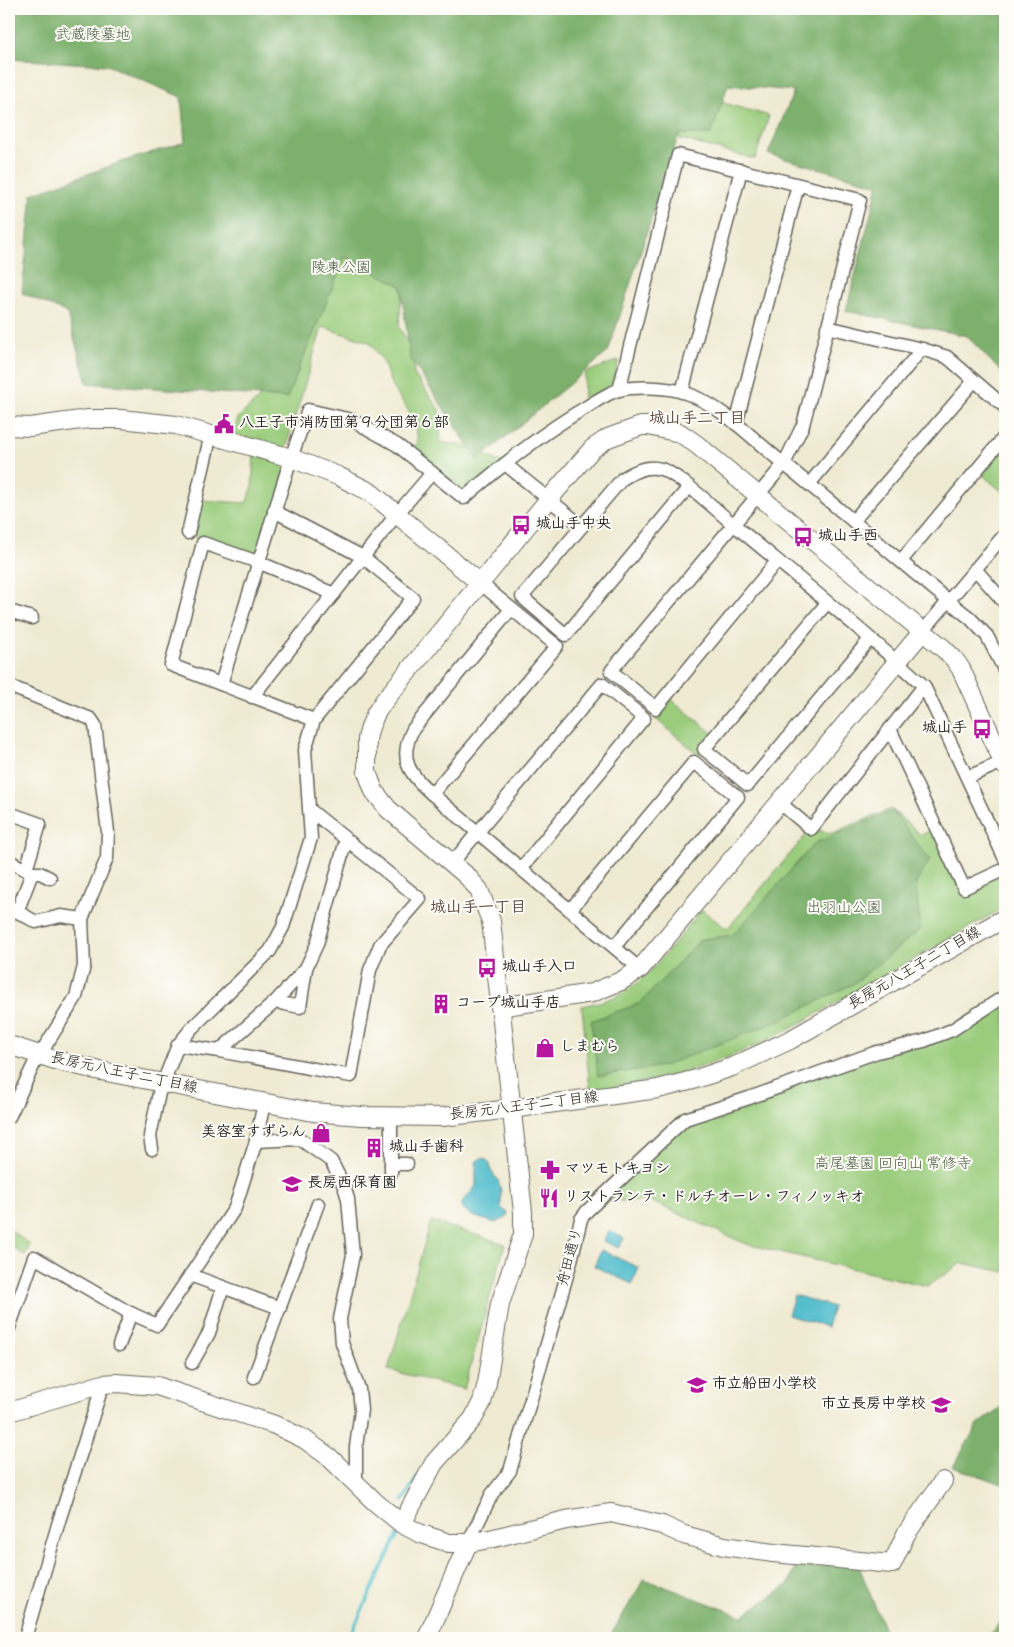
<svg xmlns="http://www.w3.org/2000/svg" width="1014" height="1647" font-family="'Gochi Hand','Klee One',sans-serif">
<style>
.green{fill:#9acc7c;stroke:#5b744c}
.forest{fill:#7bb06c;stroke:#4c6644}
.water{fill:#52becd;stroke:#376d74}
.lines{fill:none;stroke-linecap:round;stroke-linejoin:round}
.stream{stroke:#52becd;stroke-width:3}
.street-casing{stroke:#66645b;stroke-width:15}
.secondary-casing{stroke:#66645b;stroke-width:20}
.street{stroke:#fff;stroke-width:12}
.secondary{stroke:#fff;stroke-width:18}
.labels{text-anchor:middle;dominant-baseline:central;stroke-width:4;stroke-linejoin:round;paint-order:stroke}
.park-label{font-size:15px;fill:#485a3e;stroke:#fdfcf7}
.poi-label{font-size:15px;font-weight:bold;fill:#1c1c1c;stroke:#fdfcf7;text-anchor:start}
.street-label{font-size:15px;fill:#1c1c1c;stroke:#fdfcf7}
.neighbourhood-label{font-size:16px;font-weight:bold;fill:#5c483e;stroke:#fdfcf7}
</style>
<rect width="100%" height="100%" fill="#fdfcf7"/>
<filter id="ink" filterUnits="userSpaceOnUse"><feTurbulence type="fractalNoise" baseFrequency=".02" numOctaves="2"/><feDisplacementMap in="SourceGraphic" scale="10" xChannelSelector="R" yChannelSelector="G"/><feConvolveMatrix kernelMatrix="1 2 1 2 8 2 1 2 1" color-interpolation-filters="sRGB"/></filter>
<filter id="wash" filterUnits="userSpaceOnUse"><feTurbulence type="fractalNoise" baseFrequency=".0096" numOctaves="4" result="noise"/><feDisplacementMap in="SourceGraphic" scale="20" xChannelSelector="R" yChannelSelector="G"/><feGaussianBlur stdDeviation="1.12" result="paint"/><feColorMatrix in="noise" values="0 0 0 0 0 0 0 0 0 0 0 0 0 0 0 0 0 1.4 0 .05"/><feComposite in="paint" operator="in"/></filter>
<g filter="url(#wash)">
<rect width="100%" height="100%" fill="#efead1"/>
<g class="green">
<polygon points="664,97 717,101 769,116 755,159 680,139"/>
<polygon points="188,213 406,236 399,327 413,351 414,374 439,409 441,442 465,446 505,464 464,498 408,454 418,442 415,420 392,387 383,361 369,342 322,327 285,451 233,434 238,418 259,398 277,347"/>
<polygon points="619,360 612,388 583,402 585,373"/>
<polygon points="1005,436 1005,494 977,470"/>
<polygon points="254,454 288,465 258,562 203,543 188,533 196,500 246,503 252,489"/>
<polygon points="666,695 716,736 699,755 651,715"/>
<path d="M891 809 921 835 936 828 964 888 1005 869V907L790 1029C727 1062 661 1083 590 1090L582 1006C597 1003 613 999 626 991 652 975 681 934 702 910L727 929 811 829 832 833Z"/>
<polygon points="1005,996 1005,1272 962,1263 927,1286 746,1244 650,1201 627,1202 600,1198 685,1119 924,1041"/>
<polygon points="431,1221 505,1244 464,1389 388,1370"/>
<polygon points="9,1229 30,1245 25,1256 9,1244"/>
</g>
<g class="forest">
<polygon points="9,9 1005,9 1005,376 967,336 846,311 878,185 768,154 794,91 728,85 711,134 679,134 608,352 478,460 410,358 401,286 345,257 287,398 87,383 67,313 22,293 32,194 121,162 185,142 181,97 107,65 9,59"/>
<polygon points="893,811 930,860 916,883 920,930 853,984 778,1021 663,1066 598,1076 591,1021 640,1003 701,939 733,935 815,843"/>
<polygon points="1005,1404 1005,1485 953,1467 978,1424"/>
<polygon points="801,1551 854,1554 888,1638 609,1638 644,1579 742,1616 789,1584"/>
<polygon points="1005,1616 1005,1638 987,1638"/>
</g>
<g class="water">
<polygon points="481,1158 486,1159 490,1164 491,1171 498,1180 501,1191 501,1208 508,1213 506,1218 495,1223 473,1216 462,1208 462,1203 476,1186 476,1162"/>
<polygon points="609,1231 624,1238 619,1248 603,1241"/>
<polygon points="601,1250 639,1268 632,1284 594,1266"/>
<polygon points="794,1295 833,1307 827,1327 788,1315"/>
</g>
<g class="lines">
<g class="stream">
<polyline points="403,1501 418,1475"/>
<polyline points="349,1638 398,1534"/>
</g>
</g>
</g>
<g filter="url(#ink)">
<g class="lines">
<defs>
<g id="street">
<polyline points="827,327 922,349 947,357 1005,407"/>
<polyline points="619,390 678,155 860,200 803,425 784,464 611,671 656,708 777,561"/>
<polyline points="682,392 741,170"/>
<polyline points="736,424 798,185"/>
<polyline points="505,464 582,526"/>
<polyline points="810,483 922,349"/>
<path d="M689 487 566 635 522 597 622 479C635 471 647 465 661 469 678 474 713 507 727 519 793 574 861 628 924 686L890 729 964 888 1005 869"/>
<polyline points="854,520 974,381"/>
<polyline points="188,533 211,434"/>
<polyline points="901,561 1005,436"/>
<polyline points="975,569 1005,603"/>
<polyline points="827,603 704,749 748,785 870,639"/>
<path d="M511 609 413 729C398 759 409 774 432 794L640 969"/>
<polyline points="9,611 32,618"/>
<polyline points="923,631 1005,534"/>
<path d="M221 684 291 458 308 410 352 420 397 445 464 498C502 465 542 433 585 408 595 402 607 393 619 390 636 386 665 387 683 392 722 405 752 439 784 464 847 514 907 569 970 618L987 636 1005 671"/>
<polyline points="9,686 91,719 95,725 108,832 107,858 82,919 84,966 76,997 34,1064 9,1117"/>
<polyline points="924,686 1005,859"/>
<polyline points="252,697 397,514 432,473"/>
<polyline points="314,720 171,665 203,543 258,562 334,594"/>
<polyline points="968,777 1005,761"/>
<polyline points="432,794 557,646 480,583"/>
<polyline points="779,802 811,829 890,729"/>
<polyline points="9,813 40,824 26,870"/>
<polyline points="9,861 32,873 17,912"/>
<polyline points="452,863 602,684 644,718 521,869"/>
<polyline points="32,873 40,873 50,878"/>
<polyline points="9,907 36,922 61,916 82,919"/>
<polyline points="570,910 694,762 738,797 614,947"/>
<polyline points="275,1002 300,1007 306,968"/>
<polyline points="178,1045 219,1051 351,1076 370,970 380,945 420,899 310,810"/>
<polyline points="219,1051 275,1002 306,968 317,944 346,840"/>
<polyline points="256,1141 300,1139 331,1161 344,1186 348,1199 353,1255 340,1319 342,1343 359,1389 361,1410 356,1447 356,1482"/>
<polyline points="152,1149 150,1136 159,1093 178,1045 192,1028 270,951 283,927 311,838 305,750 314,720 413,598 363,557 274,511"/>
<polyline points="391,1164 407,1164"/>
<polyline points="391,1173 391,1117"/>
<polyline points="190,1275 280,1308"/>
<polyline points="9,1328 34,1257 128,1312 157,1325 235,1208 256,1141 264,1103"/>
<polyline points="119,1345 131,1313"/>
<polyline points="192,1363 209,1333 223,1287"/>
<polyline points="254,1377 318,1204"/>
<polyline points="468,1543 492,1494 510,1471 570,1265 581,1219 587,1211 685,1119 749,1098 877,1052 924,1041 952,1030 1005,996"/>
<polyline points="25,1638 59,1521 103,1384"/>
</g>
<g id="secondary">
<polyline points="9,426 30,427 88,419 121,419 176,425 291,458 338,476 370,492 480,583"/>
<polyline points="500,1007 592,993 621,981 640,969 923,631"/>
<polyline points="9,1045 55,1060 96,1070 313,1112 361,1116 442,1117 511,1109 658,1089 693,1080 732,1067 790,1040 1005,918"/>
<polyline points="9,1412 103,1384 116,1383 157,1386 275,1425 304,1439 329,1457 375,1502 402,1524 419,1533 449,1543 468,1543 490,1539 566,1520 611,1513 662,1525 684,1535 724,1546 773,1553 892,1564 906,1534 943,1481"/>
<polyline points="402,1524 434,1463 473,1419 482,1402 487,1383 500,1304 523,1234 523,1212 491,921 479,890 467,876 388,809 374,791 367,772 367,739 370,727 376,713 384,701 549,499 592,449 608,438 641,426 649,426 680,433 696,444 944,649 954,659 961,669 1005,766"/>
<polyline points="427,1638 468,1543"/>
</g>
</defs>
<use href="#street" class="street-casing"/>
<use href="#secondary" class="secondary-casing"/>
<use href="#street" class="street"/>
<use href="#secondary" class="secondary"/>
</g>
</g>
<defs>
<symbol id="civic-bare" viewBox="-9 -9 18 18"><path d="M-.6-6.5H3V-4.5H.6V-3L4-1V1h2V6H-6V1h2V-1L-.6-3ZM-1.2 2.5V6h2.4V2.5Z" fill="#b5179e" stroke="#fdfcf7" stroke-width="2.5" paint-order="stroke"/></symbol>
<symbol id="bus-bare" viewBox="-9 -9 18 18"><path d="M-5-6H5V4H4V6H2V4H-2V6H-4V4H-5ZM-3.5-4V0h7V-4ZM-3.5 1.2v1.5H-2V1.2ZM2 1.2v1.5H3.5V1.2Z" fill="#b5179e" stroke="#fdfcf7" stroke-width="2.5" paint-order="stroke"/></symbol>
<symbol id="building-bare" viewBox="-9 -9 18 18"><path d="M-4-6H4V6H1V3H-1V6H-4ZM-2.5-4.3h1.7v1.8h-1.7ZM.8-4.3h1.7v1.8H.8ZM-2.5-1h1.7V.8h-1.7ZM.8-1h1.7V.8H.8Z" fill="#b5179e" stroke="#fdfcf7" stroke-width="2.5" paint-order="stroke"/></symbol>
<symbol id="shop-bare" viewBox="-9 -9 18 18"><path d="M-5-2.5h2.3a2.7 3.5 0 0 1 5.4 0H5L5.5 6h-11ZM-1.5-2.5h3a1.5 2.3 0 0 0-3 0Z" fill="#b5179e" stroke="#fdfcf7" stroke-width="2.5" paint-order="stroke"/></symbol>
<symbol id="pharmacy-bare" viewBox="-9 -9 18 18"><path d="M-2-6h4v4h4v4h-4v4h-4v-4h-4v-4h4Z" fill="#b5179e" stroke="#fdfcf7" stroke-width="2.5" paint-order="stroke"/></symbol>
<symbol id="school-bare" viewBox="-9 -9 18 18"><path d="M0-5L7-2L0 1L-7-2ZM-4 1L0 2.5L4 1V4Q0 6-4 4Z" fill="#b5179e" stroke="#fdfcf7" stroke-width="2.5" paint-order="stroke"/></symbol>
<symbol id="restaurant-bare" viewBox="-9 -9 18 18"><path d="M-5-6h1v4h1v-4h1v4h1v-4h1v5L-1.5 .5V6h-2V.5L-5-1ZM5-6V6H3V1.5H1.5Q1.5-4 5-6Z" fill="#b5179e" stroke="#fdfcf7" stroke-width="2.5" paint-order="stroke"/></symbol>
</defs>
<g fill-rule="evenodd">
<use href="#civic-bare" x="210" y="410" width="28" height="28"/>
<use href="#bus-bare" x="507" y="511" width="28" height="28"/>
<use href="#bus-bare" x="789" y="523" width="28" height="28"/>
<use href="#bus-bare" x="968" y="715" width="28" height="28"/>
<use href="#bus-bare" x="473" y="954" width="28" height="28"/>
<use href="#building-bare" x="427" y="990" width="28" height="28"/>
<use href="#shop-bare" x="531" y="1034" width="28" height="28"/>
<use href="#shop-bare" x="307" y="1119" width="28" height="28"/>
<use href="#building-bare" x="360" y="1134" width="28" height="28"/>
<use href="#pharmacy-bare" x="536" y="1156" width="28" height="28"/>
<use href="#school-bare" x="278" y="1170" width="28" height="28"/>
<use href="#restaurant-bare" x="535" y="1184" width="28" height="28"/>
<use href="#school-bare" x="683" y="1371" width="28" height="28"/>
<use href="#school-bare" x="927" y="1391" width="28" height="28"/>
</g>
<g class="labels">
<g class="park-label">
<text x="93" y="36">武蔵陵墓地</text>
<text x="341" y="269">陵東公園</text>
<text x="844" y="909">出羽山公園</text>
<text x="893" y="1165">高尾墓園 回向山 常修寺</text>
</g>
<g class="poi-label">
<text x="239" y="424">八王子市消防団第９分団第６部</text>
<text x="536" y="525">城山手中央</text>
<text x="818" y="537">城山手西</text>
<text x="967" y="729" text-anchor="end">城山手</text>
<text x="502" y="968">城山手入口</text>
<text x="456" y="1004">コープ城山手店</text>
<text x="560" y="1048">しまむら</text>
<text x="306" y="1133" text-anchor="end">美容室すずらん</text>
<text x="389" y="1148">城山手歯科</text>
<text x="565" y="1170">マツモトキヨシ</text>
<text x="307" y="1184">長房西保育園</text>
<text x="564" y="1198">リストランテ・ドルチオーレ・フィノッキオ</text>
<text x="712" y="1385">市立船田小学校</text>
<text x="926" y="1405" text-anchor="end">市立長房中学校</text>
</g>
<g class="street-label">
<text transform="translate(915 969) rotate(-30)">長房元八王子二丁目線</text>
<text transform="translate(124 1074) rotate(12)">長房元八王子二丁目線</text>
<text transform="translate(524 1107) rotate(-7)">長房元八王子二丁目線</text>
<text transform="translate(571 1257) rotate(-75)">舟田通り</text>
</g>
<g class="neighbourhood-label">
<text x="697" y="420">城山手二丁目</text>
<text x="478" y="909">城山手一丁目</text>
</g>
</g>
<rect width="1014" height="1647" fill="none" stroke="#fdfcf7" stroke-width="30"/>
</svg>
